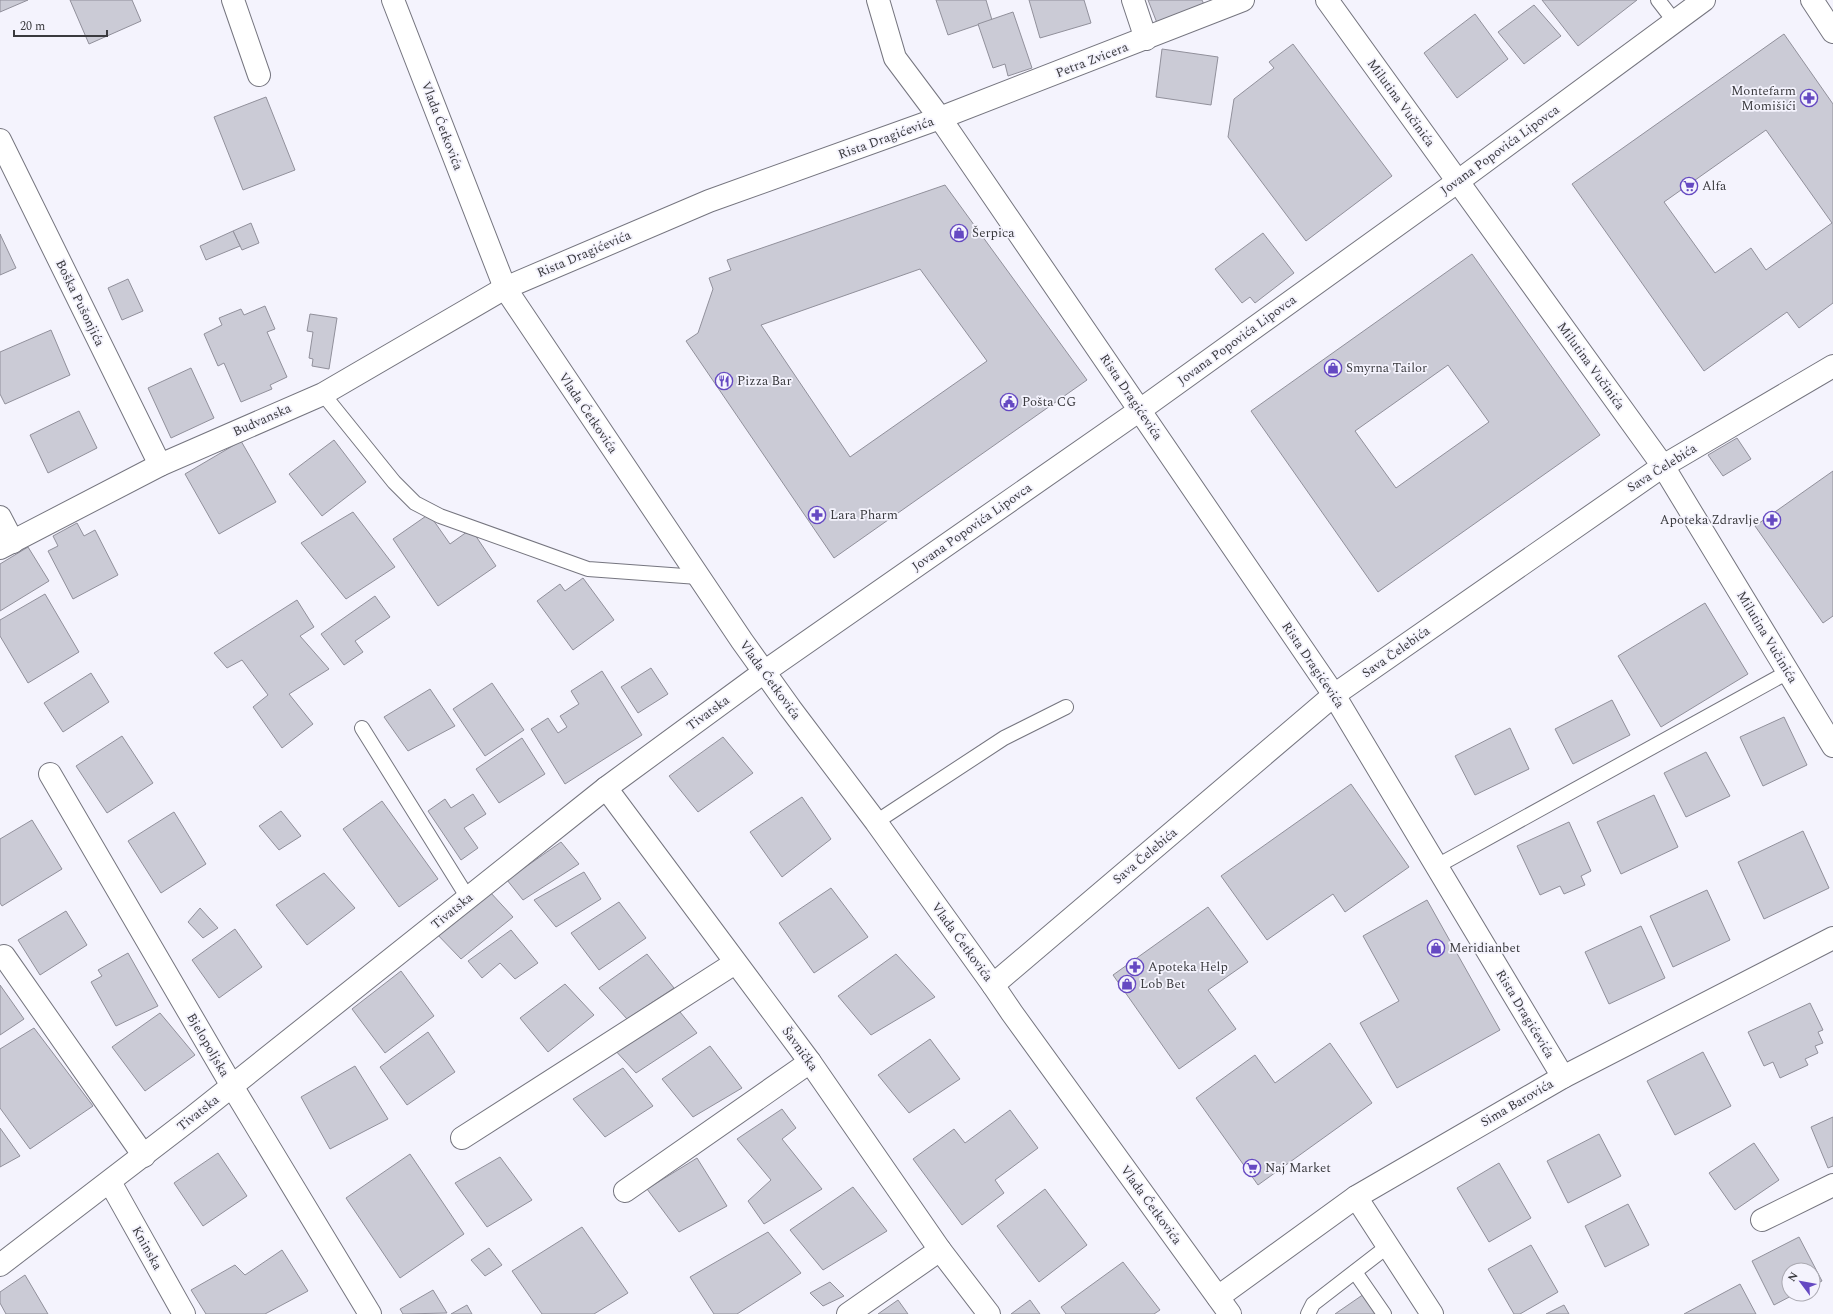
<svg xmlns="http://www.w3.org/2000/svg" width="1833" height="1314" font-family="Spectral,serif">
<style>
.building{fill:#cbcbd6;stroke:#91909b;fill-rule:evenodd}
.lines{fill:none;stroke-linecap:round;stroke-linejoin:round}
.service-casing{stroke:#75757f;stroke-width:16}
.minor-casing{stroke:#75757f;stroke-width:24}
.tertiary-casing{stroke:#75757f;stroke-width:24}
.service{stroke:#fff;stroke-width:14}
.minor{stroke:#fff;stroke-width:22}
.tertiary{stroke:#fff;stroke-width:22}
.labels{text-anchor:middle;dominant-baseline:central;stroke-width:3.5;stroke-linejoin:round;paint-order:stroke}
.street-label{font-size:13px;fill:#3a3a3e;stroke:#f4f3fd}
.poi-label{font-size:13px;fill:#3a3a3e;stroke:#f4f3fd;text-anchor:start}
</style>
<rect width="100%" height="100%" fill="#f4f3fd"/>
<g class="building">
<polygon points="0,0 28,0 0,12"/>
<polygon points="70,0 132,0 141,21 89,44"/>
<polygon points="936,0 986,0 992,20 948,35"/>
<polygon points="1029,0 1084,0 1091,23 1040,38"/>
<polygon points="1148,0 1202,0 1206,9 1159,28"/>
<polygon points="1542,0 1637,0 1578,46"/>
<polygon points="1534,5 1561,36 1524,64 1498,32"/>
<polygon points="1013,12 1032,68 1008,76 1005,64 993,68 978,24"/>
<polygon points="1475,14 1508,59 1457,98 1424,53"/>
<path d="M1784 34 1833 104V303L1799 328 1787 312 1704 371 1572 184ZM1766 130 1832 223 1766 270 1751 248 1715 273 1664 202Z"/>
<polygon points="1293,44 1392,176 1306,241 1228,137 1234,99 1274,68 1269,62"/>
<polygon points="1162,49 1218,57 1211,105 1156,97"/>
<polygon points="266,97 295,170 243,190 214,117"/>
<path d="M945 185 1087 380 834 558 686 341 698 333 713 289 709 278 731 270 727 260ZM920 269 987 361 850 457 761 325Z"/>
<polygon points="251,223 259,243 242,250 233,231"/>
<polygon points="233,231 240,246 206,260 200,246"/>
<polygon points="1263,233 1294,273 1255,303 1250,297 1242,303 1215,269"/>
<polygon points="0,234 16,268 0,275"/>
<path d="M1472 254 1600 435 1378 592 1251 411ZM1448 365 1489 422 1396 488 1355 431Z"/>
<polygon points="128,279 143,311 122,320 108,288"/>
<polygon points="265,306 275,329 267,332 287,377 270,385 272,389 241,402 224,363 218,366 204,334 222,325 219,318 241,309 244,315"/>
<polygon points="310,314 337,318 329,369 312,366 313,359 309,358 313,332 307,331"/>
<polygon points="51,330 70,375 5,404 0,394 0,352"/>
<polygon points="191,368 214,418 171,438 148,388"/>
<polygon points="79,411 97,448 48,473 30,435"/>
<polygon points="1737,438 1751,459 1723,476 1708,455"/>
<polygon points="334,440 366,482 322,516 289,474"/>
<polygon points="241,441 276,502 219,534 185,474"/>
<polygon points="1833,471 1833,616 1823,623 1755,526"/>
<polygon points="353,512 395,567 346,599 301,543"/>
<polygon points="429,514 450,544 471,529 496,566 438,606 393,539"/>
<polygon points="77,523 84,536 95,530 118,575 73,599 48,551 58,546 53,536"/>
<polygon points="28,547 49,581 0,611 0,564"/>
<polygon points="583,578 614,620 573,650 537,601 560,584 565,591"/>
<polygon points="45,594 79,652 28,683 0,636 0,620"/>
<polygon points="375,596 390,617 355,641 363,652 344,665 321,634"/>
<polygon points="297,600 314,627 300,636 329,669 289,694 313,724 282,748 253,707 268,695 242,660 227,668 214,653"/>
<polygon points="1705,603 1748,674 1661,727 1618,656"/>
<polygon points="651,668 668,694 638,713 621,687"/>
<polygon points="602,671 642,735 565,784 531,729 548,718 558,733 567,727 560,716 579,704 571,691"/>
<polygon points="91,673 109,702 63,732 44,703"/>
<polygon points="492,683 524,730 485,756 453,709"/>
<polygon points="430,689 455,726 408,751 384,717"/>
<polygon points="1612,700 1630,735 1573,764 1555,729"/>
<polygon points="1784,717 1807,765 1763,786 1740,737"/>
<polygon points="1510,728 1529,769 1475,795 1455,756"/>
<polygon points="122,736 153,783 107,813 76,766"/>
<polygon points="723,737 753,773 698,812 669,776"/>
<polygon points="522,738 545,774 499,803 476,769"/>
<polygon points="1706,752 1730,796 1686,817 1664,773"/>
<polygon points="1351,784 1409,867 1345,912 1333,894 1267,940 1221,876"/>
<polygon points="473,794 486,814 464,828 478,848 461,860 428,811 445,799 451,808"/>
<polygon points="1654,795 1678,847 1621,874 1597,822"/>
<polygon points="802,797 831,839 782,877 750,832"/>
<polygon points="382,801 438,879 399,907 343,829"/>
<polygon points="281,811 301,836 279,850 259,826"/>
<polygon points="174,812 206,864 161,893 128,841"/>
<polygon points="32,820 62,869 2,906 0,903 0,839"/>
<polygon points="1569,822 1591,871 1581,876 1585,885 1564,894 1560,886 1540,895 1517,846"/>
<polygon points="1803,831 1829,888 1764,919 1738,862"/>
<polygon points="561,842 579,864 523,900 507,880"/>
<polygon points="584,872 601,899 556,927 534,900"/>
<polygon points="324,873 355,908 307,945 276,905"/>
<polygon points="831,888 868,937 814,973 779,923"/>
<polygon points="1707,890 1730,940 1673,967 1650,916"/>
<polygon points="490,892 513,917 461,959 433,930"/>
<polygon points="1427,900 1500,1030 1397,1088 1360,1023 1399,1001 1363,936"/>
<polygon points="619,902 646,938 599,970 571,933"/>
<polygon points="1208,907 1248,962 1208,990 1236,1029 1179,1069 1113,975"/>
<polygon points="200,908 218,928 203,938 188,922"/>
<polygon points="66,911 87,945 40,975 18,940"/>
<polygon points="1641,926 1665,978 1609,1004 1585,952"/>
<polygon points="235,929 262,967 219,998 192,960"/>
<polygon points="511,930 538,963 515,979 500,963 482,978 468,961"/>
<polygon points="128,953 158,1006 116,1026 91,982 102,976 98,970"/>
<polygon points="647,954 674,988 627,1019 599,988"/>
<polygon points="896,954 935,997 871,1035 838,996"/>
<polygon points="401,971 434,1016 385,1053 352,1009"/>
<polygon points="565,984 594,1015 548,1052 520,1018"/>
<polygon points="0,985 24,1019 0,1035"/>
<polygon points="1810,1003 1823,1030 1818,1032 1823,1043 1815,1046 1818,1053 1805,1059 1808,1065 1780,1078 1773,1062 1764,1066 1748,1032"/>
<polygon points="676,1007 697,1033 636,1073 613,1048"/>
<polygon points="160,1013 195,1055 145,1091 112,1047"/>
<polygon points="34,1028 93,1106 30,1149 0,1108 0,1049"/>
<polygon points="428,1032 455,1072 407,1105 380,1067"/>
<polygon points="930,1039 960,1079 909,1113 878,1075"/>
<polygon points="1330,1043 1372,1103 1258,1185 1196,1098 1255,1055 1275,1083"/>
<polygon points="710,1046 742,1088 693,1117 662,1079"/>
<polygon points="1703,1052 1731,1106 1675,1135 1647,1081"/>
<polygon points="355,1066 388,1119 330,1149 301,1097"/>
<polygon points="623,1068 653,1106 605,1137 573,1099"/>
<polygon points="782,1109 796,1128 782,1139 822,1189 764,1224 748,1201 771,1180 737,1139"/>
<polygon points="1010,1110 1038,1148 995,1180 1004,1193 962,1225 913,1159 954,1129 965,1143"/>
<polygon points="1833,1117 1833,1166 1828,1168 1811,1127"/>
<polygon points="0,1128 20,1156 0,1167"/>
<polygon points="1599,1134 1621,1176 1568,1203 1547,1161"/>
<polygon points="1754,1143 1779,1180 1735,1210 1709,1173"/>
<polygon points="218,1153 247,1196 203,1226 174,1183"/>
<polygon points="410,1154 464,1234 400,1278 346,1198"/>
<polygon points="500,1157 532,1200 487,1227 455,1183"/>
<polygon points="697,1158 727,1206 679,1232 647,1189"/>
<polygon points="1499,1163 1531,1218 1489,1242 1457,1188"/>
<polygon points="853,1187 887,1231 823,1270 790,1230"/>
<polygon points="1045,1189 1087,1245 1039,1282 997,1226"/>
<polygon points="1628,1204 1649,1245 1605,1267 1585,1226"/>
<polygon points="582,1227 628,1293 594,1314 542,1314 512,1271"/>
<polygon points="768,1232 801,1273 737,1314 714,1314 690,1277"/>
<polygon points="1799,1237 1822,1281 1813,1285 1813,1270 1789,1270 1789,1294 1795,1294 1774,1305 1752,1261"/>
<polygon points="1531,1245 1558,1292 1520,1314 1514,1314 1488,1269"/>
<polygon points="489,1248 502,1265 485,1276 471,1260"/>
<polygon points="282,1250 308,1291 265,1314 206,1314 191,1290 235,1265 245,1275"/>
<polygon points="1123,1262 1160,1310 1154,1314 1066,1314 1061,1307"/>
<polygon points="25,1275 48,1314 6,1314 0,1303 0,1292"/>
<polygon points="830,1282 844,1296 823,1306 810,1293"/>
<polygon points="1740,1284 1756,1314 1684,1314"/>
<polygon points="433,1290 447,1313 403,1314 400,1309"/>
<polygon points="1364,1294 1378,1314 1335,1314"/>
<polygon points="898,1300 908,1314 878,1314"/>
<polygon points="1030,1300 1040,1314 1011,1314"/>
<polygon points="467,1305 472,1314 451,1314"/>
<polygon points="1564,1305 1569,1314 1546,1314"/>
</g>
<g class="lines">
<defs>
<g id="service">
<polyline points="1658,0 1675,22"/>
<polyline points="323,394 394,482 415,503 440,516 588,569 698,577"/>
<polyline points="362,728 468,898"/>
<polyline points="876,822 1004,738 1066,707"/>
<polyline points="1437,866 1788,672"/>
<polyline points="1355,1272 1384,1314"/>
<polyline points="1308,1314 1313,1304 1388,1246"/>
</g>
<g id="minor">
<polyline points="233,0 259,75"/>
<polyline points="878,0 895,58 940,118 1334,695 1563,1077"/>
<polyline points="1133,0 1146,39"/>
<polyline points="1327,0 1663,466 1833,746"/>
<polyline points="1812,0 1833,32"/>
<polyline points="0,140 160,465"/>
<polyline points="0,517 13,542"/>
<polyline points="0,548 160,465 323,394 505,288 709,201 940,118 1243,0"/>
<polyline points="50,774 232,1086 370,1314"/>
<polyline points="606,788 810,1062 940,1250 989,1314"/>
<polyline points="4,956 144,1156"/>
<polyline points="993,985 1334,695 1663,466 1833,366"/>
<polyline points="462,1138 735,963"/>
<polyline points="110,1182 184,1314"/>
<polyline points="625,1191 810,1062"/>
<polyline points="1356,1197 1432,1314"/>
<polyline points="1762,1220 1833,1185"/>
<polyline points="0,1265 193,1117 606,788 764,672 1140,410 1457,182 1704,0"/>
<polyline points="1218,1297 1356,1197 1563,1077 1833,938"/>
<polyline points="848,1314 940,1250"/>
</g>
<polyline id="tertiary" points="393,0 505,288 742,641 790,708 876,822 993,985 1012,1013 1230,1314"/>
</defs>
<use href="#service" class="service-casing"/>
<use href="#minor" class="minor-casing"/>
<use href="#tertiary" class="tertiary-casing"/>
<use href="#service" class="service"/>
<use href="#minor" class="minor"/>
<use href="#tertiary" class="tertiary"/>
</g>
<defs>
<symbol id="pharmacy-ring" viewBox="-11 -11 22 22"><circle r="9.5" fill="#f4f3fd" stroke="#6549c2" stroke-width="1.5"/><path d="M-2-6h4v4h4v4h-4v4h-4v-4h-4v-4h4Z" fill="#6549c2"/></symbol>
<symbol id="supermarket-ring" viewBox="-11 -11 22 22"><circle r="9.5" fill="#f4f3fd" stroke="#6549c2" stroke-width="1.5"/><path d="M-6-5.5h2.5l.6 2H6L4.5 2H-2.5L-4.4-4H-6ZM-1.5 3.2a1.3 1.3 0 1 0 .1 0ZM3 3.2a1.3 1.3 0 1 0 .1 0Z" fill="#6549c2"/></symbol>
<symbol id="shop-ring" viewBox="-11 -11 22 22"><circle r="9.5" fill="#f4f3fd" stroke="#6549c2" stroke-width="1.5"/><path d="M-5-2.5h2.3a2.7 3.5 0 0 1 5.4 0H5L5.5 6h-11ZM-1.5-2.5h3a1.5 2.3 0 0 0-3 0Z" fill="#6549c2"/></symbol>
<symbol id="restaurant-ring" viewBox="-11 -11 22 22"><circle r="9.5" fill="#f4f3fd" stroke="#6549c2" stroke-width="1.5"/><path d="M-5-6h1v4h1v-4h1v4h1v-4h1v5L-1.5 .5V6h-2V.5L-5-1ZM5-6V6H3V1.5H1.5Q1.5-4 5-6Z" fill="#6549c2"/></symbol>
<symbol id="civic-ring" viewBox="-11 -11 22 22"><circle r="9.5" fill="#f4f3fd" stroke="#6549c2" stroke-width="1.5"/><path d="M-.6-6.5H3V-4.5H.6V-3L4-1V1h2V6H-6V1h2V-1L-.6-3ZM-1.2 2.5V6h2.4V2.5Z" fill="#6549c2"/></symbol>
</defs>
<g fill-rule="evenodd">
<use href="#pharmacy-ring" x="1799" y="88" width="20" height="20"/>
<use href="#supermarket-ring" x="1679" y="176" width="20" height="20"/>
<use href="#shop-ring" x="949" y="223" width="20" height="20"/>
<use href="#shop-ring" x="1323" y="358" width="20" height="20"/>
<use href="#restaurant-ring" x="714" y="371" width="20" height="20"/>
<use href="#civic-ring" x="999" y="392" width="20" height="20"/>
<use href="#pharmacy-ring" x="807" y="505" width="20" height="20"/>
<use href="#pharmacy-ring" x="1762" y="510" width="20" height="20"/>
<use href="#shop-ring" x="1426" y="938" width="20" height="20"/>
<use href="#pharmacy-ring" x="1125" y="957" width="20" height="20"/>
<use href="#shop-ring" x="1117" y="974" width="20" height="20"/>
<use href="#supermarket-ring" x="1242" y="1158" width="20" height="20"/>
</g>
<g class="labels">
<g class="street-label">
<text transform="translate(1092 60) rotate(-21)">Petra Zvicera</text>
<text transform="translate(1401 103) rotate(54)">Milutina Vučinića</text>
<text transform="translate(442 126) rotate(69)">Vlada Ćetkovića</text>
<text transform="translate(886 138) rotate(-20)">Rista Dragićevića</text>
<text transform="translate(1500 150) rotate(-36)">Jovana Popovića Lipovca</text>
<text transform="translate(584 254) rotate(-23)">Rista Dragićevića</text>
<text transform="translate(80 303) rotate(64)">Boška Pušonjića</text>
<text transform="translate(1237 340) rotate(-36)">Jovana Popovića Lipovca</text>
<text transform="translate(1591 366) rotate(54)">Milutina Vučinića</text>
<text transform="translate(1131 397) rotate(56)">Rista Dragićevića</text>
<text transform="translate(588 413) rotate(56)">Vlada Ćetkovića</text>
<text transform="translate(262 420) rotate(-24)">Budvanska</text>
<text transform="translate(1662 468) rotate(-32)">Sava Čelebića</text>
<text transform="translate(972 527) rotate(-35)">Jovana Popovića Lipovca</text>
<text transform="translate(1767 637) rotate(59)">Milutina Vučinića</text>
<text transform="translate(1396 652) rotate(-35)">Sava Čelebića</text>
<text transform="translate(1313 665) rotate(56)">Rista Dragićevića</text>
<text transform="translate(770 680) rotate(54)">Vlada Ćetkovića</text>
<text transform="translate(708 713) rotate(-36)">Tivatska</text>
<text transform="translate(1145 856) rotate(-40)">Sava Čelebića</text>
<text transform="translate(452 911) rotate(-39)">Tivatska</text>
<text transform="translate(962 942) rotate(54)">Vlada Ćetkovića</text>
<text transform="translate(1525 1014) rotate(59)">Rista Dragićevića</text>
<text transform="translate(208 1045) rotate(60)">Bjelopoljska</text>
<text transform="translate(800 1049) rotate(54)">Šavnička</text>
<text transform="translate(1517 1103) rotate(-30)">Sima Barovića</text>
<text transform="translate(198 1113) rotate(-38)">Tivatska</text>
<text transform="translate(1151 1205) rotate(54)">Vlada Ćetkovića</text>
<text transform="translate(147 1248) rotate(61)">Kninska</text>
</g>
<g class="poi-label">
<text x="1796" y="91" text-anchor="end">Montefarm<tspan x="1796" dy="15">Momišići</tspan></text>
<text x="1702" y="186">Alfa</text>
<text x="972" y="233">Šerpica</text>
<text x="1346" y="368">Smyrna Tailor</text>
<text x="737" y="381">Pizza Bar</text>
<text x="1022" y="402">Pošta CG</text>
<text x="830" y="515">Lara Pharm</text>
<text x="1759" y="520" text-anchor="end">Apoteka Zdravlje</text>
<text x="1449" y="948">Meridianbet</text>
<text x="1148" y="967">Apoteka Help</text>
<text x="1140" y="984">Lob Bet</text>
<text x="1265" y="1168">Naj Market</text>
</g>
</g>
<g transform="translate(1801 1282) rotate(302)"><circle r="19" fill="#f4f3fd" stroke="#aaa9b1"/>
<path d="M0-3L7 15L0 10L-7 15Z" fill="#6549c2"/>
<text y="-6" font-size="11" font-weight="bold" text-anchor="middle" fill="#3a3a3e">N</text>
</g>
<path d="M14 30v6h93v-6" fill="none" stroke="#3a3a3e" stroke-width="2"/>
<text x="20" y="30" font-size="12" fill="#3a3a3e" stroke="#f4f3fd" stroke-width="3" paint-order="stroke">20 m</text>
</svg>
